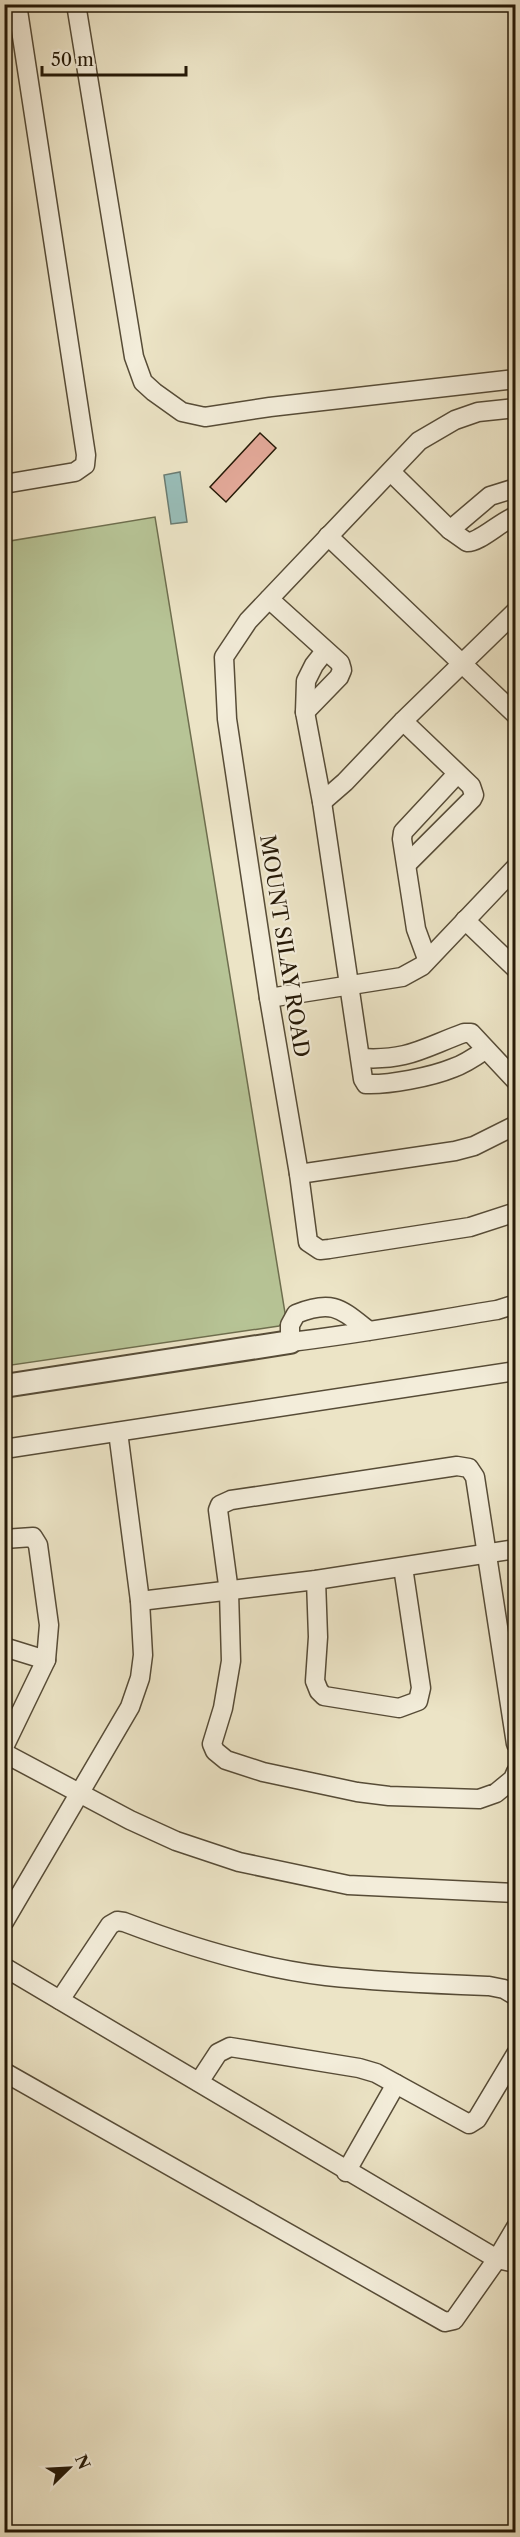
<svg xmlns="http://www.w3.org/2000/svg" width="520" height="2537" font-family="'Libre Caslon Text',serif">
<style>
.green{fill:#b7c496;stroke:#6e6e4e;stroke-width:1.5}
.water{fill:#99beb9;stroke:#6b7c72;stroke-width:1.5}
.building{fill:#e3a999;stroke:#251907;stroke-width:1.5}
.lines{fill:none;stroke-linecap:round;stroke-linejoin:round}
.minor-casing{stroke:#574c37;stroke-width:21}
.tertiary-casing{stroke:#574c37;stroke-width:26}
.minor{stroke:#f3edda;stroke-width:18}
.tertiary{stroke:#f3edda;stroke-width:22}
.labels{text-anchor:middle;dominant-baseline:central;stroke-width:4.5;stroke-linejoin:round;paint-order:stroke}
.street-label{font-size:21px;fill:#251907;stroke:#f3edda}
</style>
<rect width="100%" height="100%" fill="#ece4c6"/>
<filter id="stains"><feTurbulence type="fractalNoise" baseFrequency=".00333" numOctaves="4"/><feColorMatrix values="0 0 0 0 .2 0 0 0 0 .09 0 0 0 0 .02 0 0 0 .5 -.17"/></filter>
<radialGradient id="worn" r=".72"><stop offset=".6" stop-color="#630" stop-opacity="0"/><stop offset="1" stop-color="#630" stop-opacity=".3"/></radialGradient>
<polygon class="green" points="155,517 286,1319 279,1326 5,1366 4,542"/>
<polygon class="water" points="180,472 187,522 171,524 164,475"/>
<polygon class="building" points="260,433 276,448 226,502 210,487"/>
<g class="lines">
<defs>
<g id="minor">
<polyline points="76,4 134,357 143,382 154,392 182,412 205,417 270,407 516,379"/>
<polyline points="516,408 478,412 455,420 419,441 248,621 224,657 227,719 269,998 299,1174 308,1242 320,1250 329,1249 470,1227 516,1212"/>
<path d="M391 472 450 530 467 542C479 543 501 521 516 516"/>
<polyline points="4,484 75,472 85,465 86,455 17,4"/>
<polyline points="450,530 490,496 516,488"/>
<polyline points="328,536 516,715"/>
<polyline points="269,599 340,663 342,670 339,677 305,712"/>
<path d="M325 651 314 665 306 681 305 712 322 802 363 1079 366 1084C389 1085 431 1077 453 1068 465 1064 475 1057 485 1050"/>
<polyline points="403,721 471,786 474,795 472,799 407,864"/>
<polyline points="322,802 345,782 403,721 516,611"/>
<polyline points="465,920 516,969"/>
<polyline points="427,959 416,929 402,839 403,832 457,774"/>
<polyline points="269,998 402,977 422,966 516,867"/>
<path d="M361 1058C407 1061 423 1048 464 1033H471L516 1081"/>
<polyline points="299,1174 455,1151 474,1146 516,1125"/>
<path d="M369 1331C341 1309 333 1299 296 1314L290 1325V1342C359 1334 428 1321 497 1310L516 1304"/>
<polyline points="4,1449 516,1371"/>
<polyline points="4,1539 33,1537 38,1545 49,1625 46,1660 4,1747"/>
<polyline points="316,1580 318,1637 315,1681 319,1691 324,1696 399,1708 418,1701 421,1688 403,1567"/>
<polyline points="140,1601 316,1580 516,1549"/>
<polyline points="4,1647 46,1660"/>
<polyline points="516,1744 475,1477 469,1468 457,1466 231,1500 220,1505 218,1510 229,1592 231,1661 223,1708 212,1744 215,1751 226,1760 263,1772 357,1792 389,1796 479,1799 496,1793 513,1779 516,1772"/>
<polyline points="4,1753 130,1820 176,1841 239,1862 348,1885 516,1893"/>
<polyline points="4,1922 130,1707 140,1678 143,1655 140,1601 118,1432"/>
<path d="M4 1967C168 2065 332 2163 497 2259L516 2263"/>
<path d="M60 2000 110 1925 117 1921 124 1922C187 1946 257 1968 326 1976 380 1982 435 1984 489 1986L504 1989 516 1996"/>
<polyline points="4,2072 445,2322 454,2320 497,2259 516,2227"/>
<polyline points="199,2082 218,2053 230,2047 359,2068 376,2073 469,2124 477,2119 516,2054"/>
<polyline points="346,2172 396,2084"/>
</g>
<polyline id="tertiary" points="4,1386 290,1342"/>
</defs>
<use href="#minor" class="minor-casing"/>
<use href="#tertiary" class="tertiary-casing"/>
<use href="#minor" class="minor"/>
<use href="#tertiary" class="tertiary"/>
</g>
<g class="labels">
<g class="street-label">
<text transform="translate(285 946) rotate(81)">MOUNT SILAY ROAD</text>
</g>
</g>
<rect width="520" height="2537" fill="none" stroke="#ece4c6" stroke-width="24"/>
<rect x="6" y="6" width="508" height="2525" fill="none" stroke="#251907" stroke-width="3"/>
<rect x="12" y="12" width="496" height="2513" fill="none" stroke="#251907" stroke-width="1.5"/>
<g transform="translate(69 2468) rotate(66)" stroke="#f3edda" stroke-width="4.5" paint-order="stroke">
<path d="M0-4.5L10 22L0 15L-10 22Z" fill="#251907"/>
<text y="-9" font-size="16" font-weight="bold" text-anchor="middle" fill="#251907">N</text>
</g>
<path d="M42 66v9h144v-9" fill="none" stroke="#251907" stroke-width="3"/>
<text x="51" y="66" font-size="18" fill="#251907" stroke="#f3edda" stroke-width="4.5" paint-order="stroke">50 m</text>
<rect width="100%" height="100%" filter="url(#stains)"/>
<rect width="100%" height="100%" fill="url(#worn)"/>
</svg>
